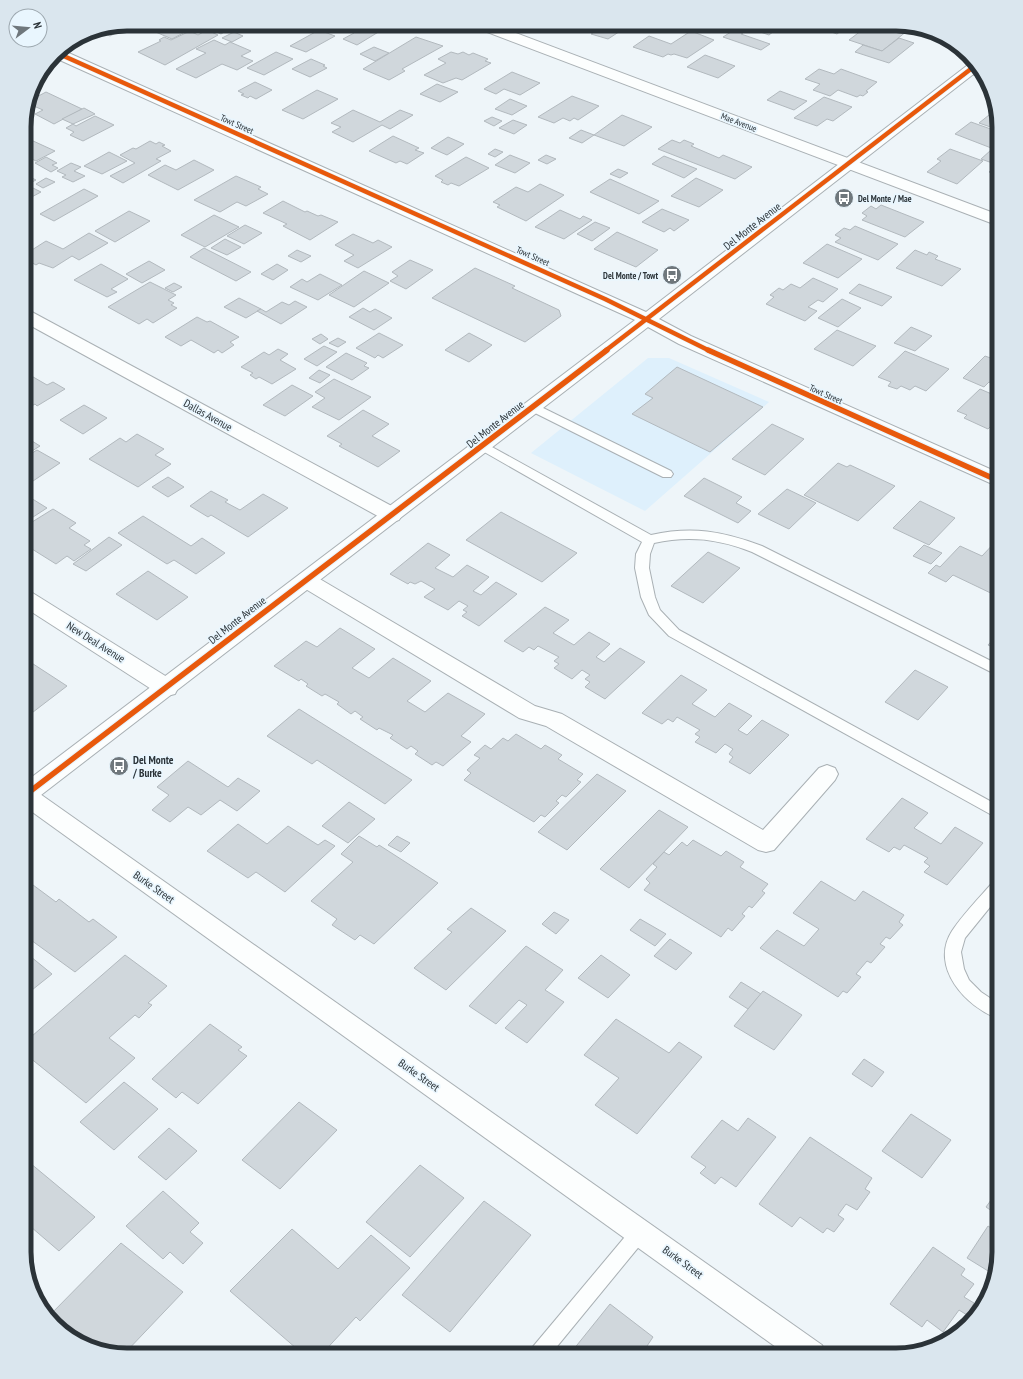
<svg xmlns="http://www.w3.org/2000/svg" width="1023" height="1379" font-family="'PT Sans Narrow',sans-serif">
<style>
.built{fill:#def0fc}
.building{fill:#d0d7dc;stroke:#b2b9be}
.lines{fill:none;stroke-linecap:round;stroke-linejoin:round}
.lane-casing{stroke:#a9b0b4;stroke-width:2}
.street-casing{stroke:#a9b0b4;stroke-width:2}
.secondary-casing{stroke:#a9b0b4;stroke-width:2}
.lane{fill:#fcfefe;fill-rule:evenodd}
.street{fill:#fcfefe;fill-rule:evenodd}
.secondary{fill:#fcfefe;fill-rule:evenodd}
.cycleway-far1-casing{stroke:#e9f6fe;stroke-width:6}
.cycleway-casing{stroke:#e9f6fe;stroke-width:8}
.cycleway-far1{stroke:#e8590c;stroke-width:4.5}
.cycleway{stroke:#e8590c;stroke-width:5.5}
.labels{text-anchor:middle;dominant-baseline:central;stroke-width:3.5;stroke-linejoin:round;paint-order:stroke}
.far-street-label{font-size:9px;fill:#2b3338;stroke:#e9f6fe}
.far-poi-label{font-size:9px;font-weight:bold;fill:#2b3338;stroke:#e9f6fe;text-anchor:start}
.street-label{font-size:11px;fill:#2b3338;stroke:#e9f6fe}
.poi-label{font-size:11px;font-weight:bold;fill:#2b3338;stroke:#e9f6fe;text-anchor:start}
.rim{fill:none;stroke:#2b3338;stroke-width:5}
</style>
<rect width="100%" height="100%" fill="#eef5f9"/>
<polygon class="built" points="648,358 669,358 769,402 645,511 531,453"/>
<g class="building">
<polygon points="127,24 133,24 110,36 97,30"/>
<polygon points="162,24 197,24 198,25 172,39 151,30"/>
<polygon points="217,24 229,29 221,34 208,28"/>
<polygon points="350,24 387,24 390,25 357,45 343,39 354,33 342,29"/>
<polygon points="595,24 631,24 608,39 591,34 593,33 586,30"/>
<polygon points="746,24 783,24 769,35 743,26"/>
<polygon points="809,24 850,24 837,34"/>
<polygon points="870,24 902,24 912,27 882,51 849,40"/>
<polygon points="207,30 218,35 165,65 138,52 161,41 159,40 164,37 171,40 190,31 198,35"/>
<polygon points="319,30 335,36 306,52 290,46"/>
<polygon points="734,30 743,33 741,34 770,44 761,50 723,37"/>
<polygon points="691,31 714,40 687,58 674,54 671,55 668,54 663,57 633,47 649,36 671,44"/>
<polygon points="234,32 243,36 232,42 222,38"/>
<polygon points="416,37 443,46 402,69 405,71 389,80 363,69"/>
<polygon points="899,38 914,43 889,63 855,52 863,45 882,51"/>
<polygon points="214,40 225,45 230,42 251,51 241,56 253,61 237,70 222,64 196,78 176,69 206,53 196,49"/>
<polygon points="374,47 389,53 375,61 360,54"/>
<polygon points="276,52 293,59 264,75 247,68"/>
<polygon points="451,52 458,54 463,52 469,55 473,53 488,59 485,61 491,63 462,80 456,78 443,83 424,75 446,63 438,59"/>
<polygon points="705,55 735,66 718,78 687,67"/>
<polygon points="311,59 325,65 323,66 327,68 310,77 292,69"/>
<polygon points="819,69 834,74 841,69 877,82 866,91 868,92 863,96 860,95 857,97 838,90 830,96 813,90 820,84 805,79"/>
<polygon points="512,72 540,83 520,95 504,89 496,94 484,89"/>
<polygon points="255,82 272,90 256,99 250,96 248,98 241,95 244,94 238,91"/>
<polygon points="437,84 458,92 440,102 420,94"/>
<polygon points="317,90 338,99 303,119 282,110"/>
<polygon points="780,91 807,101 794,110 767,100"/>
<polygon points="46,92 82,109 54,124 35,114 43,110 29,104 29,101"/>
<polygon points="572,96 599,106 578,120 574,118 570,121 563,118 554,123 538,117"/>
<polygon points="824,97 852,107 833,121 827,119 817,126 794,118"/>
<polygon points="510,99 527,106 512,115 495,109"/>
<polygon points="84,108 95,114 73,124 62,119"/>
<polygon points="353,110 380,122 400,110 413,115 390,129 382,125 353,142 332,132 341,127 331,123"/>
<polygon points="994,111 999,127 999,130 979,123"/>
<polygon points="622,115 652,127 624,146 594,135"/>
<polygon points="95,116 114,125 83,141 70,135 74,132 66,128 73,124 76,126"/>
<polygon points="492,117 502,121 494,126 484,121"/>
<polygon points="513,120 527,125 514,134 499,128"/>
<polygon points="971,122 999,132 999,151 955,134"/>
<polygon points="581,130 594,135 582,143 569,138"/>
<polygon points="393,136 419,148 415,150 424,153 407,164 400,161 396,163 369,151"/>
<polygon points="448,137 464,144 447,155 431,148"/>
<polygon points="31,140 55,151 36,161 24,155 24,143"/>
<polygon points="672,140 680,143 684,140 694,144 691,146 719,158 723,155 752,167 735,179 658,149"/>
<polygon points="150,141 156,144 159,142 165,145 162,146 171,151 156,159 161,161 123,183 110,176 135,163 120,155 133,148 136,149"/>
<polygon points="495,149 503,152 495,157 488,154"/>
<polygon points="950,149 983,161 957,184 927,172 941,161 937,159"/>
<polygon points="991,150 999,153 999,176 989,172 998,165 981,159"/>
<polygon points="109,152 127,161 102,174 84,166"/>
<polygon points="510,155 530,163 515,173 495,165"/>
<polygon points="546,155 556,159 547,164 538,160"/>
<polygon points="664,156 697,169 684,178 652,164"/>
<polygon points="46,157 57,163 52,165 58,168 51,172 35,163"/>
<polygon points="466,157 489,168 459,186 451,183 448,185 441,182 443,180 435,176"/>
<polygon points="194,160 214,170 178,190 148,175 165,165 176,170"/>
<polygon points="71,163 81,167 74,171 85,176 73,182 62,177 66,175 57,171"/>
<polygon points="618,169 628,173 620,178 610,174"/>
<polygon points="24,174 36,180 24,186"/>
<polygon points="236,176 261,187 258,189 268,194 246,206 237,202 220,212 194,200"/>
<polygon points="46,178 55,182 43,188 36,184"/>
<polygon points="696,178 723,190 699,207 671,196"/>
<polygon points="610,179 659,201 639,214 590,192"/>
<polygon points="540,184 564,195 526,221 497,207 500,205 493,202 516,187 528,192"/>
<polygon points="31,187 41,192 26,200 24,200 24,190"/>
<polygon points="84,189 98,196 54,221 40,214"/>
<polygon points="283,201 305,212 307,211 318,216 321,215 338,222 310,240 283,226 287,224 263,213"/>
<polygon points="881,205 924,222 905,237 862,220 867,216 862,213 871,206 876,209"/>
<polygon points="662,209 689,220 674,231 670,228 664,232 642,222"/>
<polygon points="560,210 580,219 583,216 592,220 564,239 535,227"/>
<polygon points="129,211 150,221 115,242 95,231"/>
<polygon points="214,215 239,227 205,247 181,235"/>
<polygon points="595,222 610,228 592,241 577,234"/>
<polygon points="245,225 262,233 244,244 227,236"/>
<polygon points="855,226 898,244 878,260 835,242 841,238 835,235 844,228 850,230"/>
<polygon points="617,232 658,250 636,267 594,249"/>
<polygon points="89,233 108,243 79,260 72,256 53,268 39,263 36,265 29,261 33,260 24,255 46,241 63,249"/>
<polygon points="353,234 373,243 378,240 392,247 358,268 344,261 354,255 335,245"/>
<polygon points="225,239 241,247 227,255 211,248"/>
<polygon points="827,244 862,259 838,278 803,263"/>
<polygon points="204,248 251,272 236,281 190,257"/>
<polygon points="297,250 311,256 301,262 288,256"/>
<polygon points="915,250 927,255 929,252 938,256 935,259 961,269 942,286 896,268"/>
<polygon points="410,260 433,270 406,289 390,281 398,276 392,272"/>
<polygon points="149,261 165,270 142,283 126,274"/>
<polygon points="101,264 128,279 111,289 117,292 107,297 74,280"/>
<polygon points="277,264 288,270 273,280 261,274"/>
<polygon points="475,268 515,286 512,288 559,310 561,316 525,342 432,298"/>
<polygon points="999,270 999,281 991,278"/>
<polygon points="364,271 389,283 354,307 329,295"/>
<polygon points="320,274 342,285 318,300 290,287 302,279 307,282"/>
<polygon points="813,278 838,289 823,302 818,300 808,307 817,311 805,321 766,304 774,297 770,295 779,288 783,290 791,284 800,288"/>
<polygon points="150,282 176,295 168,300 174,303 171,305 177,308 153,323 147,319 139,324 108,307"/>
<polygon points="174,283 182,287 173,292 165,288"/>
<polygon points="859,284 892,297 882,306 849,293"/>
<polygon points="239,298 261,309 246,318 224,307"/>
<polygon points="842,299 861,308 838,327 818,318"/>
<polygon points="295,301 307,307 281,324 257,311 261,309 266,312 282,302 289,305"/>
<polygon points="363,308 370,312 375,309 392,318 374,330 349,317"/>
<polygon points="197,317 207,322 210,321 239,337 230,342 234,345 222,353 218,350 214,353 191,340 181,346 165,337"/>
<polygon points="911,327 932,336 915,351 894,343"/>
<polygon points="837,330 876,346 853,366 814,349"/>
<polygon points="379,333 403,345 383,358 378,355 375,358 356,348"/>
<polygon points="469,333 492,345 469,362 445,350"/>
<polygon points="321,334 328,339 320,344 312,339"/>
<polygon points="338,338 346,342 338,347 329,343"/>
<polygon points="324,346 337,352 317,366 304,359"/>
<polygon points="278,349 288,354 280,360 296,369 272,384 259,377 256,379 250,375 253,373 241,367 264,352 269,355"/>
<polygon points="905,351 949,369 926,391 915,386 910,390 901,386 897,389 888,386 891,382 878,377"/>
<polygon points="346,353 367,363 364,366 369,368 352,380 326,367"/>
<polygon points="985,356 999,361 999,386 989,382 984,387 963,378"/>
<polygon points="677,367 763,407 710,452 632,414 653,398 645,394"/>
<polygon points="319,370 330,375 320,383 309,378"/>
<polygon points="28,374 47,385 53,382 65,389 37,406 35,404 30,407 28,406 24,408 24,377"/>
<polygon points="334,379 371,397 339,420 312,407 325,398 315,392"/>
<polygon points="292,385 313,396 285,416 263,405"/>
<polygon points="980,389 994,395 990,399 999,403 999,429 991,426 988,429 964,418 967,415 957,411"/>
<polygon points="84,405 107,418 83,434 60,420"/>
<polygon points="363,410 389,424 372,436 400,451 378,467 339,446 342,444 327,436"/>
<polygon points="772,424 804,439 765,475 732,459"/>
<polygon points="137,434 164,449 155,455 171,464 138,487 89,459 120,438 126,442"/>
<polygon points="24,436 40,446 24,456"/>
<polygon points="37,450 60,463 27,485 24,483 24,458"/>
<polygon points="838,463 847,467 850,465 895,486 858,521 804,495"/>
<polygon points="168,477 184,487 168,497 152,487"/>
<polygon points="704,478 742,497 736,503 751,511 738,523 684,496"/>
<polygon points="24,487 32,491 26,495 47,508 30,519 24,516"/>
<polygon points="787,489 816,503 789,529 758,514"/>
<polygon points="211,491 228,500 225,502 240,510 263,494 288,508 248,537 211,515 208,517 190,506"/>
<polygon points="920,501 955,518 929,545 893,528"/>
<polygon points="53,509 76,523 69,528 90,541 84,545 91,549 74,561 67,556 56,564 24,544 24,527"/>
<polygon points="501,512 577,553 542,582 466,540"/>
<polygon points="143,516 191,546 202,538 225,553 196,574 174,560 167,564 118,533"/>
<polygon points="109,537 122,545 86,571 73,564"/>
<polygon points="999,538 999,597 953,575 946,582 928,573 936,565 940,567 960,546 982,556"/>
<polygon points="428,543 450,555 435,568 453,577 467,565 489,577 473,591 481,595 496,582 517,594 479,626 462,616 467,612 463,610 468,606 459,601 448,610 424,597 435,589 421,581 415,584 410,582 408,584 390,574"/>
<polygon points="924,545 942,553 931,564 913,556"/>
<polygon points="708,552 740,568 703,603 671,586"/>
<polygon points="148,571 188,597 157,620 116,594"/>
<polygon points="545,607 569,620 553,633 574,645 589,632 610,644 596,657 604,662 620,648 645,662 605,699 585,687 590,682 585,679 590,675 582,670 572,679 554,668 559,664 554,661 559,657 538,646 534,650 529,647 523,652 504,641"/>
<polygon points="340,628 375,649 352,668 369,678 393,658 431,681 407,701 425,712 448,693 485,714 461,736 471,742 443,766 436,762 432,765 415,754 418,751 411,746 407,749 390,738 393,735 379,728 377,730 360,719 363,717 355,711 351,714 337,704 339,702 325,694 322,696 306,686 308,684 301,679 299,681 274,666 306,641 317,647"/>
<polygon points="999,633 999,650 988,645"/>
<polygon points="24,658 67,686 24,719"/>
<polygon points="915,670 948,687 918,720 885,702"/>
<polygon points="681,675 707,690 692,704 715,717 729,703 752,716 738,730 747,735 762,720 789,735 750,774 729,762 733,757 729,754 733,749 725,744 716,753 695,742 700,737 695,734 700,730 677,717 673,722 668,719 662,724 642,713"/>
<polygon points="299,709 412,780 385,804 317,760 312,764 267,736"/>
<polygon points="516,734 541,749 545,745 562,755 558,759 583,774 577,780 581,782 566,797 562,795 556,801 559,803 545,817 541,815 534,822 464,780 471,773 467,770 480,758 474,755 485,745 491,749 503,738 508,741"/>
<polygon points="188,761 228,787 238,778 260,791 237,811 220,800 201,815 188,807 170,822 152,810 169,795 157,787"/>
<polygon points="597,774 626,791 567,850 538,832"/>
<polygon points="902,798 928,813 914,828 941,844 955,827 983,843 947,885 924,872 930,866 924,862 928,858 904,845 900,850 894,847 889,852 866,839"/>
<polygon points="349,802 375,819 348,843 322,826"/>
<polygon points="659,810 688,827 629,888 600,869"/>
<polygon points="238,824 267,844 288,826 318,845 325,840 335,846 285,892 256,872 248,878 207,851"/>
<polygon points="359,836 377,847 379,845 438,883 374,944 360,935 355,940 332,925 337,919 311,901 353,862 341,854"/>
<polygon points="397,836 410,843 401,852 388,845"/>
<polygon points="693,840 721,856 726,851 744,862 740,867 768,884 762,891 765,893 752,908 749,906 742,914 745,916 732,931 728,928 721,937 644,890 650,883 646,879 657,867 653,864 664,852 669,855 682,842 687,846"/>
<polygon points="821,881 855,901 863,891 904,915 899,922 903,925 890,939 886,937 880,944 885,947 871,963 867,961 856,974 861,977 847,993 843,991 838,997 760,948 777,930 804,946 819,929 793,913"/>
<polygon points="29,882 56,902 59,899 89,922 93,919 117,937 75,972 24,935 24,885"/>
<polygon points="471,908 506,931 446,990 414,968 452,932 447,929"/>
<polygon points="554,912 569,920 556,934 542,924"/>
<polygon points="640,919 666,934 655,946 630,930"/>
<polygon points="670,939 692,953 676,970 654,956"/>
<polygon points="526,946 563,970 545,990 564,1002 527,1043 505,1028 527,1005 519,1000 496,1024 469,1006"/>
<polygon points="25,952 52,974 32,990 24,984"/>
<polygon points="125,955 167,986 148,1003 152,1005 139,1018 135,1015 109,1038 135,1058 86,1103 24,1053 24,1043"/>
<polygon points="601,955 630,975 608,998 578,978"/>
<polygon points="741,982 761,994 748,1009 729,997"/>
<polygon points="763,991 802,1015 774,1050 734,1026"/>
<polygon points="616,1019 669,1053 679,1042 702,1057 637,1134 595,1105 619,1078 584,1055"/>
<polygon points="210,1024 242,1047 238,1050 247,1056 198,1104 182,1092 176,1098 152,1079"/>
<polygon points="864,1059 884,1072 872,1087 852,1074"/>
<polygon points="124,1082 158,1109 114,1150 80,1122"/>
<polygon points="299,1102 337,1130 280,1189 242,1160"/>
<polygon points="911,1114 951,1140 922,1178 882,1151"/>
<polygon points="748,1118 776,1137 736,1187 721,1177 715,1184 700,1173 706,1167 691,1157 722,1120 738,1131"/>
<polygon points="169,1128 197,1151 166,1180 138,1157"/>
<polygon points="810,1137 872,1178 865,1189 870,1192 857,1210 846,1204 838,1215 844,1219 834,1232 827,1228 823,1233 800,1217 792,1227 759,1204"/>
<polygon points="24,1158 95,1217 59,1251 24,1221"/>
<polygon points="420,1165 464,1198 410,1257 366,1222"/>
<polygon points="999,1189 999,1216 986,1207"/>
<polygon points="163,1191 199,1223 190,1232 203,1243 183,1264 170,1252 163,1259 126,1226"/>
<polygon points="484,1201 531,1235 450,1332 402,1295"/>
<polygon points="988,1226 999,1233 999,1252 993,1274 967,1258"/>
<polygon points="292,1229 338,1269 371,1235 410,1268 360,1321 356,1317 321,1355 304,1355 230,1291"/>
<polygon points="121,1243 183,1292 124,1354 76,1341 49,1316"/>
<polygon points="933,1247 965,1269 961,1275 974,1284 964,1297 974,1303 967,1315 959,1310 943,1332 927,1320 922,1327 890,1304"/>
<polygon points="610,1304 653,1337 647,1346 658,1355 569,1355"/>
<polygon points="401,1349 410,1355 396,1355"/>
</g>
<g class="lines">
<defs>
<g id="lane">
<polygon points="969,67 982,71 984,78 966,72 964,70 966,68"/>
<polygon points="533,403 671,471 673,474 671,477 663,477 529,410 527,407 529,404"/>
<path d="M483 442 651 535C692 526 722 531 762 546L999 665V676L752 552C719 539 689 535 654 543L650 554 649 568 655 597 660 610 679 630 999 806V819L669 636 649 615 641 597 635 568 636 554 642 542 479 449 477 446 479 443Z"/>
<path d="M999 879V896L965 938 961 952 964 969 969 980 981 992 999 1004V1019C966 1007 929 967 952 931 964 913 980 897 994 881Z"/>
<polygon points="640,1224 646,1226 649,1232 646,1238 550,1355 529,1355 531,1349 634,1226"/>
</g>
<g id="street">
<polygon points="472,24 492,24 999,215 999,226 474,27"/>
<polygon points="24,310 30,311 399,510 402,515 399,520 392,522 385,520 24,322"/>
<polygon points="306,573 313,575 535,706 562,714 763,830 819,768 827,765 835,768 838,774 835,780 774,850 766,852 758,850 546,726 519,718 299,585 296,580 299,575"/>
<polygon points="24,590 31,592 175,682 178,688 175,694 167,696 159,694 24,607"/>
<polygon points="24,786 33,789 822,1345 827,1355 787,1355 24,806"/>
</g>
<polygon id="secondary" points="59,50 62,50 646,312 973,61 980,69 659,319 691,336 999,473 999,487 679,344 648,327 32,802 24,805 24,783 635,320 53,57"/>
</defs>
<use href="#lane" class="lane-casing"/>
<use href="#street" class="street-casing"/>
<use href="#secondary" class="secondary-casing"/>
<use href="#lane" class="lane"/>
<use href="#street" class="street"/>
<use href="#secondary" class="secondary"/>
<defs>
<g id="cycleway-far1">
<polyline points="57,53 605,299 710,351"/>
<polyline points="605,351 976,65"/>
</g>
<g id="cycleway">
<polyline points="708,350 999,481"/>
<polyline points="24,796 607,350"/>
</g>
</defs>
<use href="#cycleway-far1" class="cycleway-far1-casing"/>
<use href="#cycleway" class="cycleway-casing"/>
<use href="#cycleway-far1" class="cycleway-far1"/>
<use href="#cycleway" class="cycleway"/>
</g>
<defs>
<symbol id="bus-disc" viewBox="-11 -11 22 22"><circle r="9.5" fill="#6f777c" stroke="#e9f6fe"/><path d="M-5-6H5V4H4V6H2V4H-2V6H-4V4H-5ZM-3.5-4V0h7V-4ZM-3.5 1.2v1.5H-2V1.2ZM2 1.2v1.5H3.5V1.2Z" fill="#fff"/></symbol>
</defs>
<g fill-rule="evenodd">
<use href="#bus-disc" x="833" y="187" width="22" height="22"/>
<use href="#bus-disc" x="661" y="264" width="22" height="22"/>
<use href="#bus-disc" x="108" y="755" width="22" height="22"/>
</g>
<g class="labels">
<g class="far-street-label">
<text transform="translate(739 122) rotate(21)">Mae Avenue</text>
<text transform="translate(237 124) rotate(24)">Towt Street</text>
<text transform="translate(533 256) rotate(24)">Towt Street</text>
<text transform="translate(826 394) rotate(24)">Towt Street</text>
</g>
<g class="far-poi-label">
<text x="858" y="198">Del Monte / Mae</text>
<text x="658" y="275" text-anchor="end">Del Monte / Towt</text>
</g>
<g class="street-label">
<text transform="translate(752 226) rotate(-38)">Del Monte Avenue</text>
<text transform="translate(208 415) rotate(29)">Dallas Avenue</text>
<text transform="translate(495 424) rotate(-38)">Del Monte Avenue</text>
<text transform="translate(237 620) rotate(-38)">Del Monte Avenue</text>
<text transform="translate(96 642) rotate(32)">New Deal Avenue</text>
<text transform="translate(154 887) rotate(35)">Burke Street</text>
<text transform="translate(419 1075) rotate(35)">Burke Street</text>
<text transform="translate(683 1262) rotate(36)">Burke Street</text>
</g>
<g class="poi-label">
<text x="133" y="760">Del Monte<tspan x="133" dy="13">/ Burke</tspan></text>
</g>
</g>
<path d="M0 0H1023V1379H0ZM127 31H896A96 96 0 0 1 992 127V1252A96 96 0 0 1 896 1348H127A96 96 0 0 1 31 1252V127A96 96 0 0 1 127 31Z" fill="#dae6ee" fill-rule="evenodd"/>
<path class="rim" d="M127 31H896A96 96 0 0 1 992 127V1252A96 96 0 0 1 896 1348H127A96 96 0 0 1 31 1252V127A96 96 0 0 1 127 31Z"/>
<g transform="translate(28 28) rotate(74)"><circle r="19" fill="#e9f6fe" stroke="#9da8af"/>
<path d="M0-3L7 15L0 10L-7 15Z" fill="#6f777c"/>
<text y="-6" font-size="11" font-weight="bold" text-anchor="middle" fill="#2b3338">N</text>
</g>
</svg>
